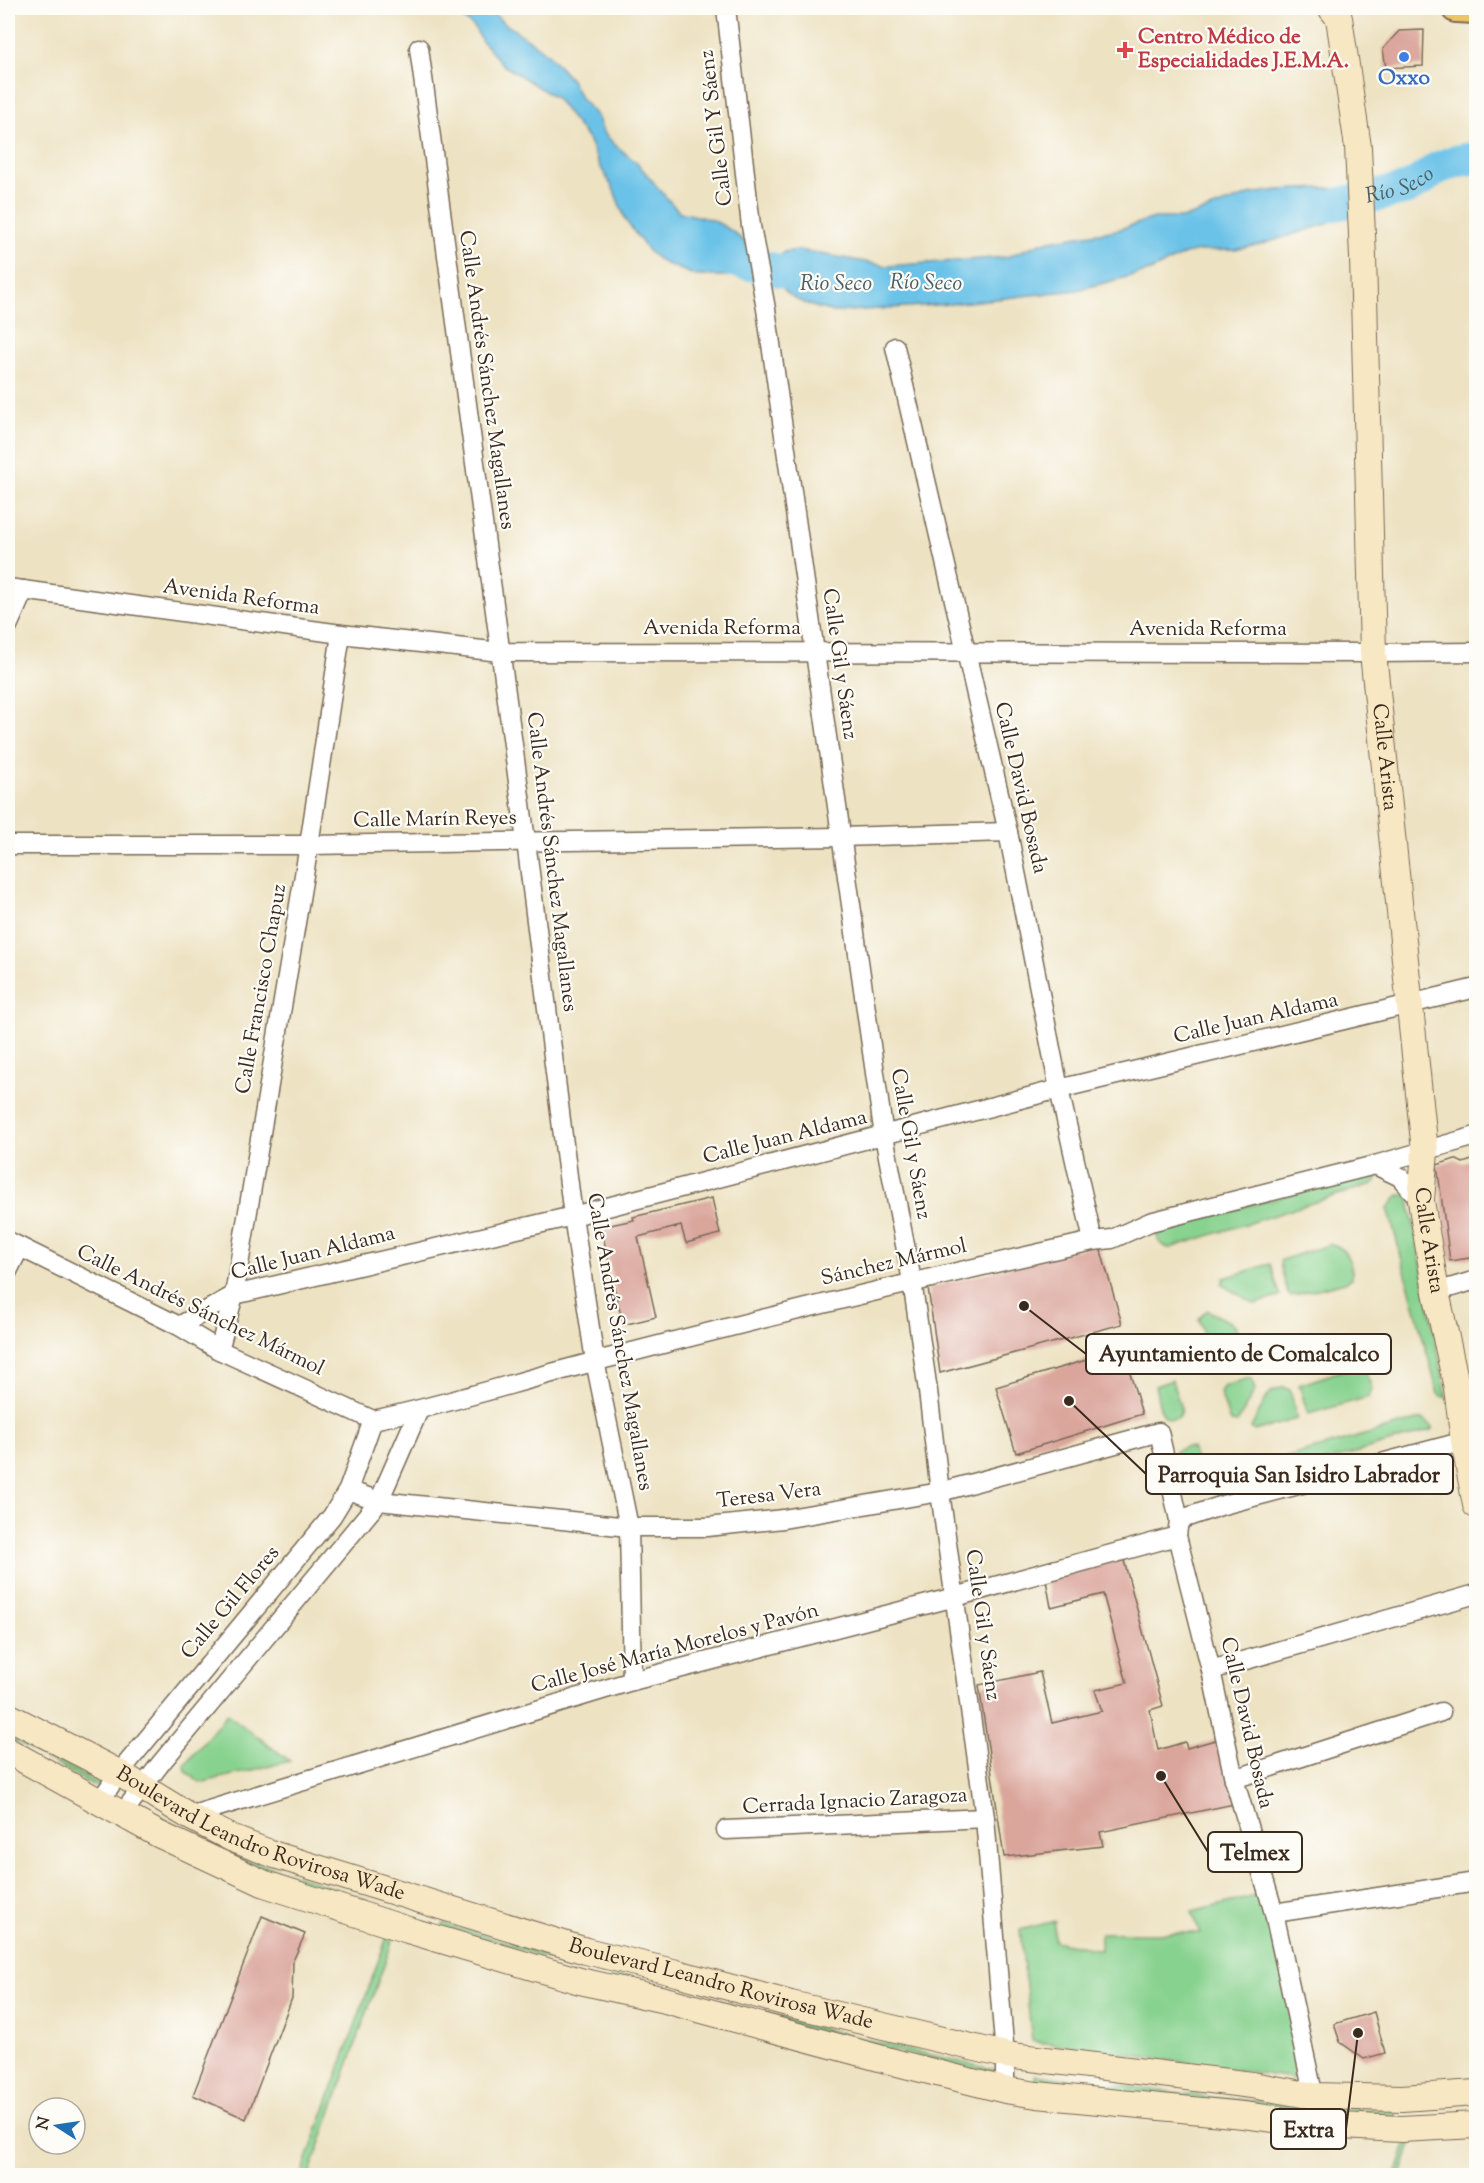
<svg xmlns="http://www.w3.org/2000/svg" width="1484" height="2183" font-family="'Sorts Mill Goudy',serif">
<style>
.green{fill:#88d28f;stroke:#627e56;stroke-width:1.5}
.water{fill:#6bc2e8;stroke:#537683;stroke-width:1.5}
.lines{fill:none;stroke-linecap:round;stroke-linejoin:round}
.river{stroke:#6bc2e8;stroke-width:33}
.building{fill:#daa59b}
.street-casing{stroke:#796a57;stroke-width:21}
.secondary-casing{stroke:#796a57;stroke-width:28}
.primary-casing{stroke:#796a57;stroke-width:32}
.street{stroke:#fff;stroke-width:18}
.secondary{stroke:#f8e7c3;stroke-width:26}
.primary{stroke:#eec469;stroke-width:28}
.health-dot{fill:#e0444e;stroke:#fdfcf7;stroke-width:2}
.shop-dot{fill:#3f7fe0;stroke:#fdfcf7;stroke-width:2}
.labels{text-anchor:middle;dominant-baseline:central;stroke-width:4.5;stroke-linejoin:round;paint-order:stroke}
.health-label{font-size:21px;font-weight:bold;fill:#be3a42;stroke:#fdfcf7;text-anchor:start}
.shop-label{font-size:21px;font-weight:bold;fill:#366cbe;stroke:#fdfcf7}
.street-label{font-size:21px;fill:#3b2a1e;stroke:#fdfcf7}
.water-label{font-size:22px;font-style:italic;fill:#4c5f65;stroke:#fdfcf7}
.leader{fill:none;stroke:#3b2a1e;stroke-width:2}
.callout-dot{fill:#3b2a1e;stroke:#fdfcf7;stroke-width:2}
.callout{fill:#fdfcf7;stroke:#3b2a1e;stroke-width:2}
.callout-label{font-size:22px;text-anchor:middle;font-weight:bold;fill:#3b2a1e}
</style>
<rect width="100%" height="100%" fill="#fdfcf7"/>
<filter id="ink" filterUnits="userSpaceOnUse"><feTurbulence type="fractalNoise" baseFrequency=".0167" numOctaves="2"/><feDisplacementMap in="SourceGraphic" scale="12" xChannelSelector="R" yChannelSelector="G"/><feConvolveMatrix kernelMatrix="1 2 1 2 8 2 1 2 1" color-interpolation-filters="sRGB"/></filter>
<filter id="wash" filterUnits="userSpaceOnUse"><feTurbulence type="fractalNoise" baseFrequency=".008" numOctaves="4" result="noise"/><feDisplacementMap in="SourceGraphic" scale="24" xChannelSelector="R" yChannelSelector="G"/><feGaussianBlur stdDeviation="1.35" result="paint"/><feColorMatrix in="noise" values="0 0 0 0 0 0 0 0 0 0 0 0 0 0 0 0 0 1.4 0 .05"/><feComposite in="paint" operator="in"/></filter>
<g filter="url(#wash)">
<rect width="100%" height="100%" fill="#ede2c2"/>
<g class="green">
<path d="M1372 1173 1378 1175 1377 1180 1375 1183 1170 1248C1159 1246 1157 1240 1156 1230Z"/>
<polygon points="1399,1195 1408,1195 1447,1398 1438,1394 1388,1208"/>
<path d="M1331 1244C1345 1246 1353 1264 1352 1278L1345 1282 1291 1296 1288 1294 1280 1264 1281 1260Z"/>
<polygon points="1270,1264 1280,1295 1278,1297 1255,1304 1222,1285 1224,1278"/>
<polygon points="1207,1310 1235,1325 1240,1339 1208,1349 1199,1319"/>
<polygon points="1362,1364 1372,1388 1369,1397 1308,1414 1299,1385"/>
<polygon points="1248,1378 1252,1380 1255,1390 1237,1423 1230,1422 1220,1392 1223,1387"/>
<path d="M1172 1380 1181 1409 1179 1417C1159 1426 1159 1400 1155 1386Z"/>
<polygon points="1284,1387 1290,1390 1297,1419 1254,1431 1251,1428 1267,1397 1271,1392"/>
<polygon points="1417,1420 1423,1420 1432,1427 1432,1430 1224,1492 1220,1491 1224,1479 1231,1473"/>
<polygon points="1186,1447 1192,1448 1199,1468 1188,1484 1181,1484 1173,1457 1175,1451"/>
<polygon points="227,1714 290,1761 200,1783 186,1771 185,1765"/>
<polygon points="8,1731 101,1785 98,1788 8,1737"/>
<polygon points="153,1813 190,1833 239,1856 367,1900 365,1904 272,1874 150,1817"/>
<polygon points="1264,1894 1307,2080 1032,2041 1020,1930 1055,1921 1054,1941 1100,1950 1100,1933 1200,1933 1192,1912"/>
<polygon points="444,1923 573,1962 571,1966 442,1926"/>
<polygon points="391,1926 397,1928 309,2175 301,2176"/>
<polygon points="612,1973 858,2038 1000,2071 1001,2076 861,2043 611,1977"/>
<polygon points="1035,2075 1216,2098 1313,2107 1312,2116 1219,2107 1035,2081"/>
<polygon points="1338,2106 1395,2112 1395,2124 1339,2117"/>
<polygon points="1406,2145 1411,2145 1401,2175 1396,2175"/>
</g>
<g class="water">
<path d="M395 8H435C417 12 416 21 395 8Z"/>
<polygon points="444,8 487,8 504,23 528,39 550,56 571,80 581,99 597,116 603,132 613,143 638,164 671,203 680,212 713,220 732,231 748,245 752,273 743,276 697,276 664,263 649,252 626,221 613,188 600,166 588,139 556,98 503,65 482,41 474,27 455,12"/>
<path d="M1327 188 1338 189 1345 192 1349 202 1348 211 1326 224 1262 244 1235 250 1200 251 1185 254 1150 271 1077 290 950 304 834 312C813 307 780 299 777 274 776 265 777 258 784 252L798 250 888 266 1007 257 1041 243 1061 239 1117 230 1154 218H1184L1252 194 1278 190Z"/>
</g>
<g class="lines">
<g class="river">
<path id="s1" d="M1329 206 1406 189 1420 181 1438 168 1456 161 1476 158"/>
<polyline points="723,257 730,260 819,279"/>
</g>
</g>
<g id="blocks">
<g class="building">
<polygon points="1424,30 1423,66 1386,68 1383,49 1399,31"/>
<polygon points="1476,1140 1476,1257 1450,1261 1437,1165 1455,1159 1463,1163 1475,1159 1470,1142"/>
<polygon points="712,1198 720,1234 686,1243 681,1226 638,1237 656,1317 623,1325 601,1227 634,1220 633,1217"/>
<polygon points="1099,1244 1122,1324 940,1373 928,1288"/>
<polygon points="1123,1349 1142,1414 1016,1453 996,1387"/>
<polygon points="1123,1557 1163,1706 1150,1710 1158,1750 1185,1742 1187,1748 1222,1738 1239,1803 1100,1832 1103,1846 1004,1857 979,1685 1040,1672 1052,1723 1102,1711 1095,1690 1127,1683 1103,1594 1051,1607 1046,1580"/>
<polygon points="262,1916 305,1934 293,1961 292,1998 246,2119 193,2095"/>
<polygon points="1374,2012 1385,2053 1364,2059 1340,2042 1334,2024"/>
</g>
</g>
</g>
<g filter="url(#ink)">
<use href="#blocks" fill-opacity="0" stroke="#796a57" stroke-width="1.5"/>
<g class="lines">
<defs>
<g id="street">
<polyline points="726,8 751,226 766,309 884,1136 912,1281 928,1391 940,1492 985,1818 1005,2055 1005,2090"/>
<polyline points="419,48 526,841 573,1216 595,1361 629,1527 632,1681"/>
<polyline points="895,347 1008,832 1059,1089 1093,1241"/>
<polyline points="8,588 341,634 500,652 1373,653 1476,652"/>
<polyline points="8,626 24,590"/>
<polyline points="8,845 309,845 840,837 1008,832"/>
<polyline points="1375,1165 1400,1177 1421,1201"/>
<polyline points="8,1241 179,1326 219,1350 373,1420"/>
<polyline points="8,1271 20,1247"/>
<polyline points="1436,1292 1476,1280"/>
<polyline points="179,1326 234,1295 573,1216 1059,1089 1476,988"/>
<polyline points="219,1350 234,1295 309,845 341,634"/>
<path d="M373 1420C449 1404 522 1380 597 1361 762 1318 927 1278 1093 1241L1112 1239 1150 1222 1375 1165 1476 1136"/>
<polyline points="348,1490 379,1501 629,1527 707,1527 783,1519 940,1492 1159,1432 1179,1520 1177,1536 1211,1670 1234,1779 1274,1913 1320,2125"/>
<polyline points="1179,1520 1223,1505 1476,1438"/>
<polyline points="1211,1670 1476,1594"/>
<polyline points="1234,1779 1441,1712"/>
<polyline points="100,1801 119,1773 332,1516 348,1490 373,1420"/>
<polyline points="122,1814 161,1763 379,1501 419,1410"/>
<polyline points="189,1816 632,1681 955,1597 1177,1536"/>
<polyline points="726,1830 985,1818"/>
<polyline points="1274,1913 1476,1882"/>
</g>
<g id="secondary">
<path id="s2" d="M1331 8 1339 18 1358 147 1363 257 1373 653 1425 1151 1421 1201 1436 1292 1457 1388 1464 1441 1476 1505"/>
<path id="s3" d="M8 1716 119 1773 189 1816 231 1838 275 1855 586 1951 677 1973 791 2004 1005 2055 1252 2085 1314 2096 1402 2098 1476 2093"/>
<polyline points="8,1751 158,1834 265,1884 408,1930 580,1981 665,2000 905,2065 1005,2090 1037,2095 1243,2115 1320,2125 1401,2129 1476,2125"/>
</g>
<polyline id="primary" points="1456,8 1476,9"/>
</defs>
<use href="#street" class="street-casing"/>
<use href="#secondary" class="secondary-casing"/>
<use href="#primary" class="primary-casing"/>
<use href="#street" class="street"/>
<use href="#secondary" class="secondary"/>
<use href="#primary" class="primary"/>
</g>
</g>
<path class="health-dot" d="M1122 41h6v6h6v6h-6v6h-6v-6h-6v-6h6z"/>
<circle class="shop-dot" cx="1404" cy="57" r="6"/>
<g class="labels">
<g class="health-label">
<text x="1138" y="38">Centro Médico de<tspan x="1138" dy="24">Especialidades J.E.M.A.</tspan></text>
</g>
<g class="shop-label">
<text x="1404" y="79">Oxxo</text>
</g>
<g class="street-label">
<text transform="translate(717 128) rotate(-97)">Calle Gil Y Sáenz</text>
<text transform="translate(486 380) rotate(82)">Calle Andrés Sánchez Magallanes</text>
<text transform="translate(241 598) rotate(8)">Avenida Reforma</text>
<text x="722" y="629">Avenida Reforma</text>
<text x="1208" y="630">Avenida Reforma</text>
<text transform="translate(839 664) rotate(82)">Calle Gil y Sáenz</text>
<text stroke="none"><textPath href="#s2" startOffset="754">Calle Arista</textPath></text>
<text transform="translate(1020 788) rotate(77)">Calle David Bosada</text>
<text transform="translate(435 820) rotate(-1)">Calle Marín Reyes</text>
<text transform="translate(551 862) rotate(83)">Calle Andrés Sánchez Magallanes</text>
<text transform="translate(262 989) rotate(-80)">Calle Francisco Chapuz</text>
<text transform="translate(1256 1019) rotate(-13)">Calle Juan Aldama</text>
<text transform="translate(785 1138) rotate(-14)">Calle Juan Aldama</text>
<text transform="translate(910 1144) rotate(80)">Calle Gil y Sáenz</text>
<text stroke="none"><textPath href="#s2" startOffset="1240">Calle Arista</textPath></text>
<text transform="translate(313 1254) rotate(-14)">Calle Juan Aldama</text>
<text transform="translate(894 1263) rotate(-13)">Sánchez Mármol</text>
<text transform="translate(200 1311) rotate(26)">Calle Andrés Sánchez Mármol</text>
<text transform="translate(619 1342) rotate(80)">Calle Andrés Sánchez Magallanes</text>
<text transform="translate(769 1496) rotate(-7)">Teresa Vera</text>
<text transform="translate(231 1603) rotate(-50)">Calle Gil Flores</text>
<text transform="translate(982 1625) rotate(82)">Calle Gil y Sáenz</text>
<text transform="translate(675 1649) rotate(-15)">Calle José María Morelos y Pavón</text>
<text transform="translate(1246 1723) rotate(77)">Calle David Bosada</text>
<text transform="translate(855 1802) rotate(-3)">Cerrada Ignacio Zaragoza</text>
<text stroke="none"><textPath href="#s3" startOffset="280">Boulevard Leandro Rovirosa Wade</textPath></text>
<text stroke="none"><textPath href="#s3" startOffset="766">Boulevard Leandro Rovirosa Wade</textPath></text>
</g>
<g class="water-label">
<text stroke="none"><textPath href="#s1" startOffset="74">Río Seco</textPath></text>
<text transform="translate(926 284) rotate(1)">Río Seco</text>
<text x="836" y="285">Rio Seco</text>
</g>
</g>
<path class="leader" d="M1024 1306L1086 1354M1069 1401L1146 1474M1161 1776L1208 1852M1358 2033L1346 2129"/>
<g class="callout-dot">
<circle cx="1024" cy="1306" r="6"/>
<circle cx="1069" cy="1401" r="6"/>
<circle cx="1161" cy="1776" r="6"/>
<circle cx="1358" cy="2033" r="6"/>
</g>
<g class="callout">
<rect x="1086" y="1334" width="305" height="40" rx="6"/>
<rect x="1146" y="1454" width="307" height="40" rx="6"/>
<rect x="1208" y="1832" width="94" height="40" rx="6"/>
<rect x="1271" y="2109" width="75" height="40" rx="6"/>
</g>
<g class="callout-label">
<text x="1239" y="1361">Ayuntamiento de Comalcalco</text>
<text x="1299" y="1482">Parroquia San Isidro Labrador</text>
<text x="1255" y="1860">Telmex</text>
<text x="1309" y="2137">Extra</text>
</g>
<rect width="1484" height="2183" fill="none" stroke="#fdfcf7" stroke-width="30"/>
<g transform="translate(57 2126) rotate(282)"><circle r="28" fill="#fdfcf7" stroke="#afa8a0" stroke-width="1.5"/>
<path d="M0-4.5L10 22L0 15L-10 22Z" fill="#1f6fb2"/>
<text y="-9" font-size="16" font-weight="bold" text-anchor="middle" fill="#3b2a1e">N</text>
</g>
</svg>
